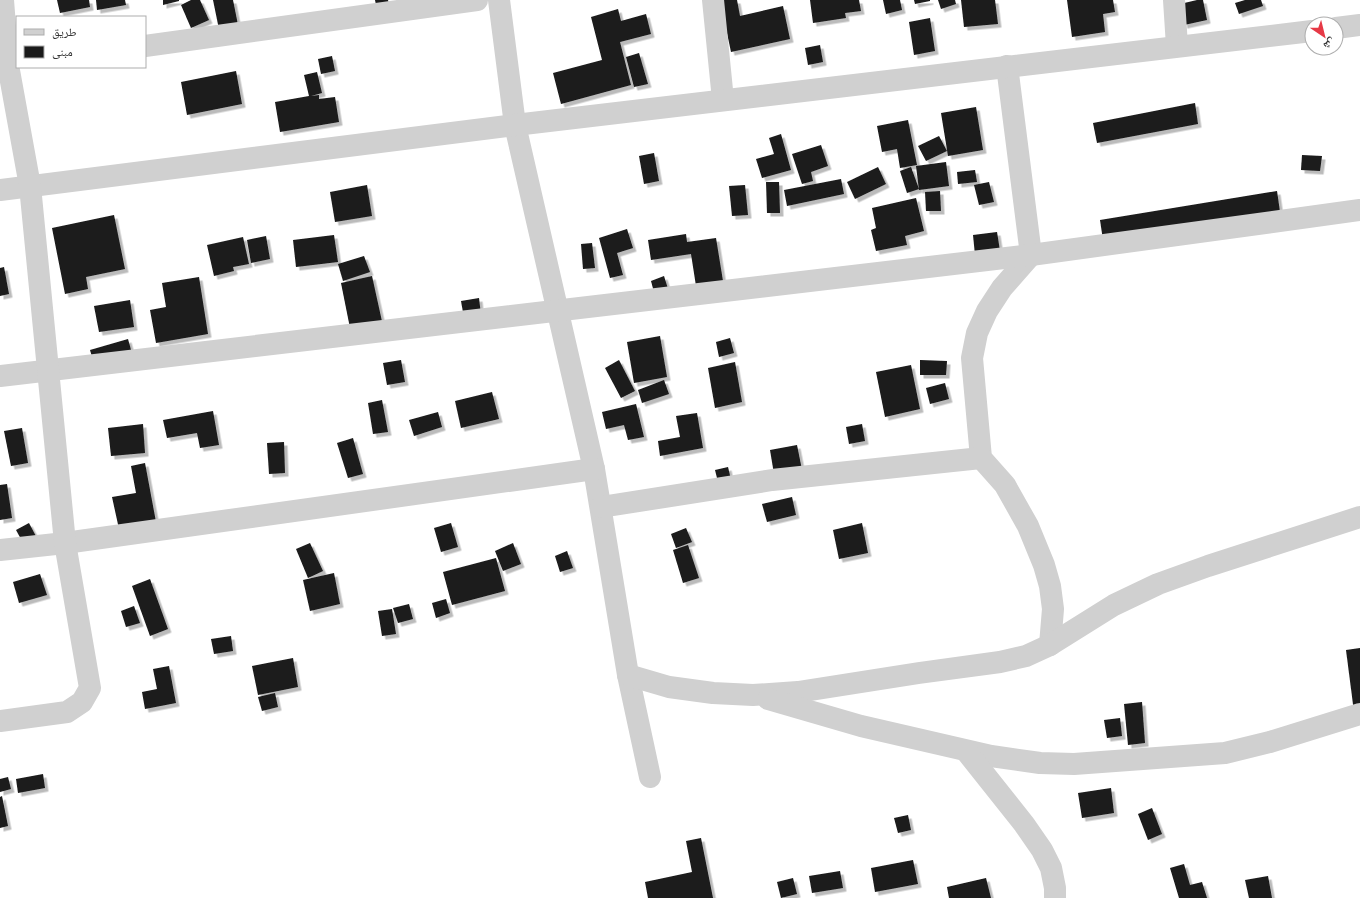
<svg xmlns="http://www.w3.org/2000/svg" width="1360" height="898" font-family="Signika,'Noto Naskh Arabic',sans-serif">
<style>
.building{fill:#1a1a1a;filter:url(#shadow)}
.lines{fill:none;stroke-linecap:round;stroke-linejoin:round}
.minor{stroke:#d0d0d0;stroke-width:22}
</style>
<defs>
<filter id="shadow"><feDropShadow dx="3.5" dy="3.5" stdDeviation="0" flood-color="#0004"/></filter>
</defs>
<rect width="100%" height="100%" fill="#fff"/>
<g class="building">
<polygon points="57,0 89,0 90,7 60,13"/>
<polygon points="96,0 125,0 126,5 97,10"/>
<polygon points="163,0 179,0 179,1 163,5"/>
<polygon points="191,0 200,0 209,20 191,28 181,5"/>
<polygon points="213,0 233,0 240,35 221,39"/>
<polygon points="375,0 388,0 391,12 378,14"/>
<polygon points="720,0 737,0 740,16 783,6 790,39 731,52"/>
<polygon points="810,0 859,0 861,11 845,13 846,18 813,23"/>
<polygon points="883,0 900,0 902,10 886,14"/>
<polygon points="914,0 930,0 930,1 915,4"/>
<polygon points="938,0 955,0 956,4 941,9"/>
<polygon points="961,0 995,0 998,24 964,27"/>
<polygon points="1067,0 1113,0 1115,12 1103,14 1105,32 1072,37"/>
<polygon points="1197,0 1203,0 1207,20 1184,25 1180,4"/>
<polygon points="1245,0 1261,0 1263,6 1239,14 1235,3"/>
<polygon points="618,9 621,21 646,14 651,34 620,42 631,85 561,104 553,73 602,60 591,17"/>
<polygon points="930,18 935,51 914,55 909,22"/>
<polygon points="820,45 823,62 808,65 805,48"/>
<polygon points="639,53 648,84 634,87 626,57"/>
<polygon points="332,56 335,71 321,74 318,59"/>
<polygon points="236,71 242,104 187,115 181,82"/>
<polygon points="317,72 322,93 311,96 319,95 319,99 335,97 339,122 280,132 275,102 309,96 304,75"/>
<polygon points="1195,103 1198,124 1097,143 1093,123"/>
<polygon points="976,107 983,150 948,156 941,113"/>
<polygon points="908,120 917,165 900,168 897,149 882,152 877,126"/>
<polygon points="781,134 791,170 762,178 756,159 774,154 769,138"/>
<polygon points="939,136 947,151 926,161 918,146"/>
<polygon points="821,145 828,166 811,172 813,181 802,184 792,154"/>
<polygon points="654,153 659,181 644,184 639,156"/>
<polygon points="1302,155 1322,156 1320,171 1301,170"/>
<polygon points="946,162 949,186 919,190 916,166"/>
<polygon points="878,167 886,184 855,199 847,182"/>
<polygon points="911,167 919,189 907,193 900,171"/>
<polygon points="975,170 977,182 958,184 957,172"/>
<polygon points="841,179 844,194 787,206 784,190"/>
<polygon points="766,182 779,182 780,213 767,213"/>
<polygon points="989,182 994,202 979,205 974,185"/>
<polygon points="367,185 372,216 335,222 330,192"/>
<polygon points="745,185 748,215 732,216 729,186"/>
<polygon points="940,191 941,211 926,211 925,192"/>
<polygon points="1277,191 1280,212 1103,240 1100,220"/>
<polygon points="916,198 924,231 905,236 907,245 876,251 871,230 876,228 872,208"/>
<polygon points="114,215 125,269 86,277 88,289 65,294 52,228"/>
<polygon points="627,229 633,248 617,253 623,275 610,278 599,238"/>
<polygon points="997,232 1000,251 975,255 973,235"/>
<polygon points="686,234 687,242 716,238 723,281 696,286 691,254 651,260 648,240"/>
<polygon points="334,235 338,262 296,267 293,240"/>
<polygon points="266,236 270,259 251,263 247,240"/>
<polygon points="243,237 249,264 233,267 234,271 214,276 207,245"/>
<polygon points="592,243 595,268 583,269 581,244"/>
<polygon points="364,256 370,272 343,281 338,264"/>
<polygon points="4,267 9,294 0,296 0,268"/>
<polygon points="372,276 383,326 351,333 341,283"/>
<polygon points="664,276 669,292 655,296 651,281"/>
<polygon points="199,277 208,334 156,343 150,310 166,307 162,283"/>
<polygon points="479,298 481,315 464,318 461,301"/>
<polygon points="130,300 134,327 99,332 94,306"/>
<polygon points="660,336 667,377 634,383 627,342"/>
<polygon points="730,338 734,353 719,357 716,342"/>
<polygon points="128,339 133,357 95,367 90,350"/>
<polygon points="401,360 405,382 387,385 383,363"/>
<polygon points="619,360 635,391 621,398 605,368"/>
<polygon points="920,360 947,361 946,375 920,375"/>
<polygon points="735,362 742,402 715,408 708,368"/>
<polygon points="911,365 920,409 885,417 876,372"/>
<polygon points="664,380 669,394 642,403 638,390"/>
<polygon points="945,383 949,399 930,404 926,388"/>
<polygon points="492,392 499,419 461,428 455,401"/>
<polygon points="382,400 388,432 373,434 368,403"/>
<polygon points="636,404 644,437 628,440 624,425 606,429 602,412"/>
<polygon points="213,411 219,445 200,448 197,433 167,438 163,420"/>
<polygon points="438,412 442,427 414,436 409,420"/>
<polygon points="697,413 703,448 660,456 658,441 680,437 676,416"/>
<polygon points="143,424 145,453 111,456 108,428"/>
<polygon points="862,424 865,441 849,444 846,427"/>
<polygon points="22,428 28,463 11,466 4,431"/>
<polygon points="353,438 363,474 348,478 337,443"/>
<polygon points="284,442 285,473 269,474 267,443"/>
<polygon points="797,445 803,475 775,480 770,450"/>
<polygon points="145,463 156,522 119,529 112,497 136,493 131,466"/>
<polygon points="728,467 732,484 719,486 715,470"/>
<polygon points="7,484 12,518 0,520 0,485"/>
<polygon points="792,497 796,515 767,522 762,504"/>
<polygon points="29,523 40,544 27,550 16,530"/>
<polygon points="451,523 458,547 441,552 434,528"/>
<polygon points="862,523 868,553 839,559 833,530"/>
<polygon points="686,528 692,542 676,548 671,534"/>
<polygon points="310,543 323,571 308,578 296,549"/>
<polygon points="513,543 521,564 503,571 495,551"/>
<polygon points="688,545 699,578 683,583 673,550"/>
<polygon points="567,551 573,568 560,572 555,556"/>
<polygon points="496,558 505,591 452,605 443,572"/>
<polygon points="334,573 340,604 310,611 303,580"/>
<polygon points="40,574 47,595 19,603 13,582"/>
<polygon points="150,579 168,629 150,636 132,586"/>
<polygon points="446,599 450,613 436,618 432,603"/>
<polygon points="409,604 413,619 398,623 393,608"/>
<polygon points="134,606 140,623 126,627 121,611"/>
<polygon points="392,609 396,634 382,636 378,611"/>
<polygon points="231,636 233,651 214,654 211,639"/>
<polygon points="1360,648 1360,712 1354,712 1346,650"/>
<polygon points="293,658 298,687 258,695 252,666"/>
<polygon points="169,666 176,703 145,709 142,692 157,689 153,669"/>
<polygon points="275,693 278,707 262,711 258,697"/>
<polygon points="1142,702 1145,743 1128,745 1124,704"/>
<polygon points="1120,718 1122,736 1107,738 1104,720"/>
<polygon points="43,774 45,788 18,793 16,779"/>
<polygon points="8,777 11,789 0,792 0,779"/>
<polygon points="1111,788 1114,813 1082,818 1078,793"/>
<polygon points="2,796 8,826 0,828 0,797"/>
<polygon points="1152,808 1162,834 1148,840 1138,814"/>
<polygon points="908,815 911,830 898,833 894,818"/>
<polygon points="701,838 713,898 648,898 645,882 692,872 686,841"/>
<polygon points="913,860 918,884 875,892 871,868"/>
<polygon points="1184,864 1190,885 1202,882 1207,898 1179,898 1170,868"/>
<polygon points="840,871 843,888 812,893 809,876"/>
<polygon points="1268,876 1272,898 1249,898 1245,880"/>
<polygon points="793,878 797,894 781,898 777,882"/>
<polygon points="986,878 991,898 949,898 947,887"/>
</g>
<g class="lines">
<g class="minor">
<polyline points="499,0 515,125 594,469 628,675 650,777"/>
<polyline points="713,0 723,100"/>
<polyline points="1174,0 1177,46"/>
<polyline points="1336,28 1360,25"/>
<polyline points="145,46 477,0"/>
<polyline points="1007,66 1031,255 1002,288 987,311 977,333 972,358 981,458 1005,485 1028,526 1044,565 1050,586 1053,609 1050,645"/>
<polyline points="0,190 515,125 1312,31"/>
<polyline points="0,376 1031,255 1360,210"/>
<polyline points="601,507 772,480 981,458"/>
<polyline points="0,550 65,543 594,469"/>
<polyline points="628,675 669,687 713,693 753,695 798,692 919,673 1000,662 1026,656 1050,645 1114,605 1158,584 1208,566 1360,517"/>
<polyline points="768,699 861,726 991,756 1040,763 1074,764 1225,753 1270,742 1360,714"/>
<polyline points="0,721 67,712 82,702 90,688 65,543 30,186 8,65 3,0"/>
<polyline points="966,751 1024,824 1042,850 1051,868 1055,888 1055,898"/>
</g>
</g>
<rect x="16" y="16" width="130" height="52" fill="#ffffff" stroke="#adadad"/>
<rect x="24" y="29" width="20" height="6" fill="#d0d0d0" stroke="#adadad"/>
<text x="52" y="36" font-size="12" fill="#333333">طريق</text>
<rect x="24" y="46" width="20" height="12" fill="#1a1a1a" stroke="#adadad"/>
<text x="52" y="56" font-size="12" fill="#333333">مبنى</text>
<g transform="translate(1324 36) rotate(145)"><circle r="19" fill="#ffffff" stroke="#adadad"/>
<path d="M0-3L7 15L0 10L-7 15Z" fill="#e63946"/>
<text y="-6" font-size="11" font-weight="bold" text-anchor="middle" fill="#333333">ش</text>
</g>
</svg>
